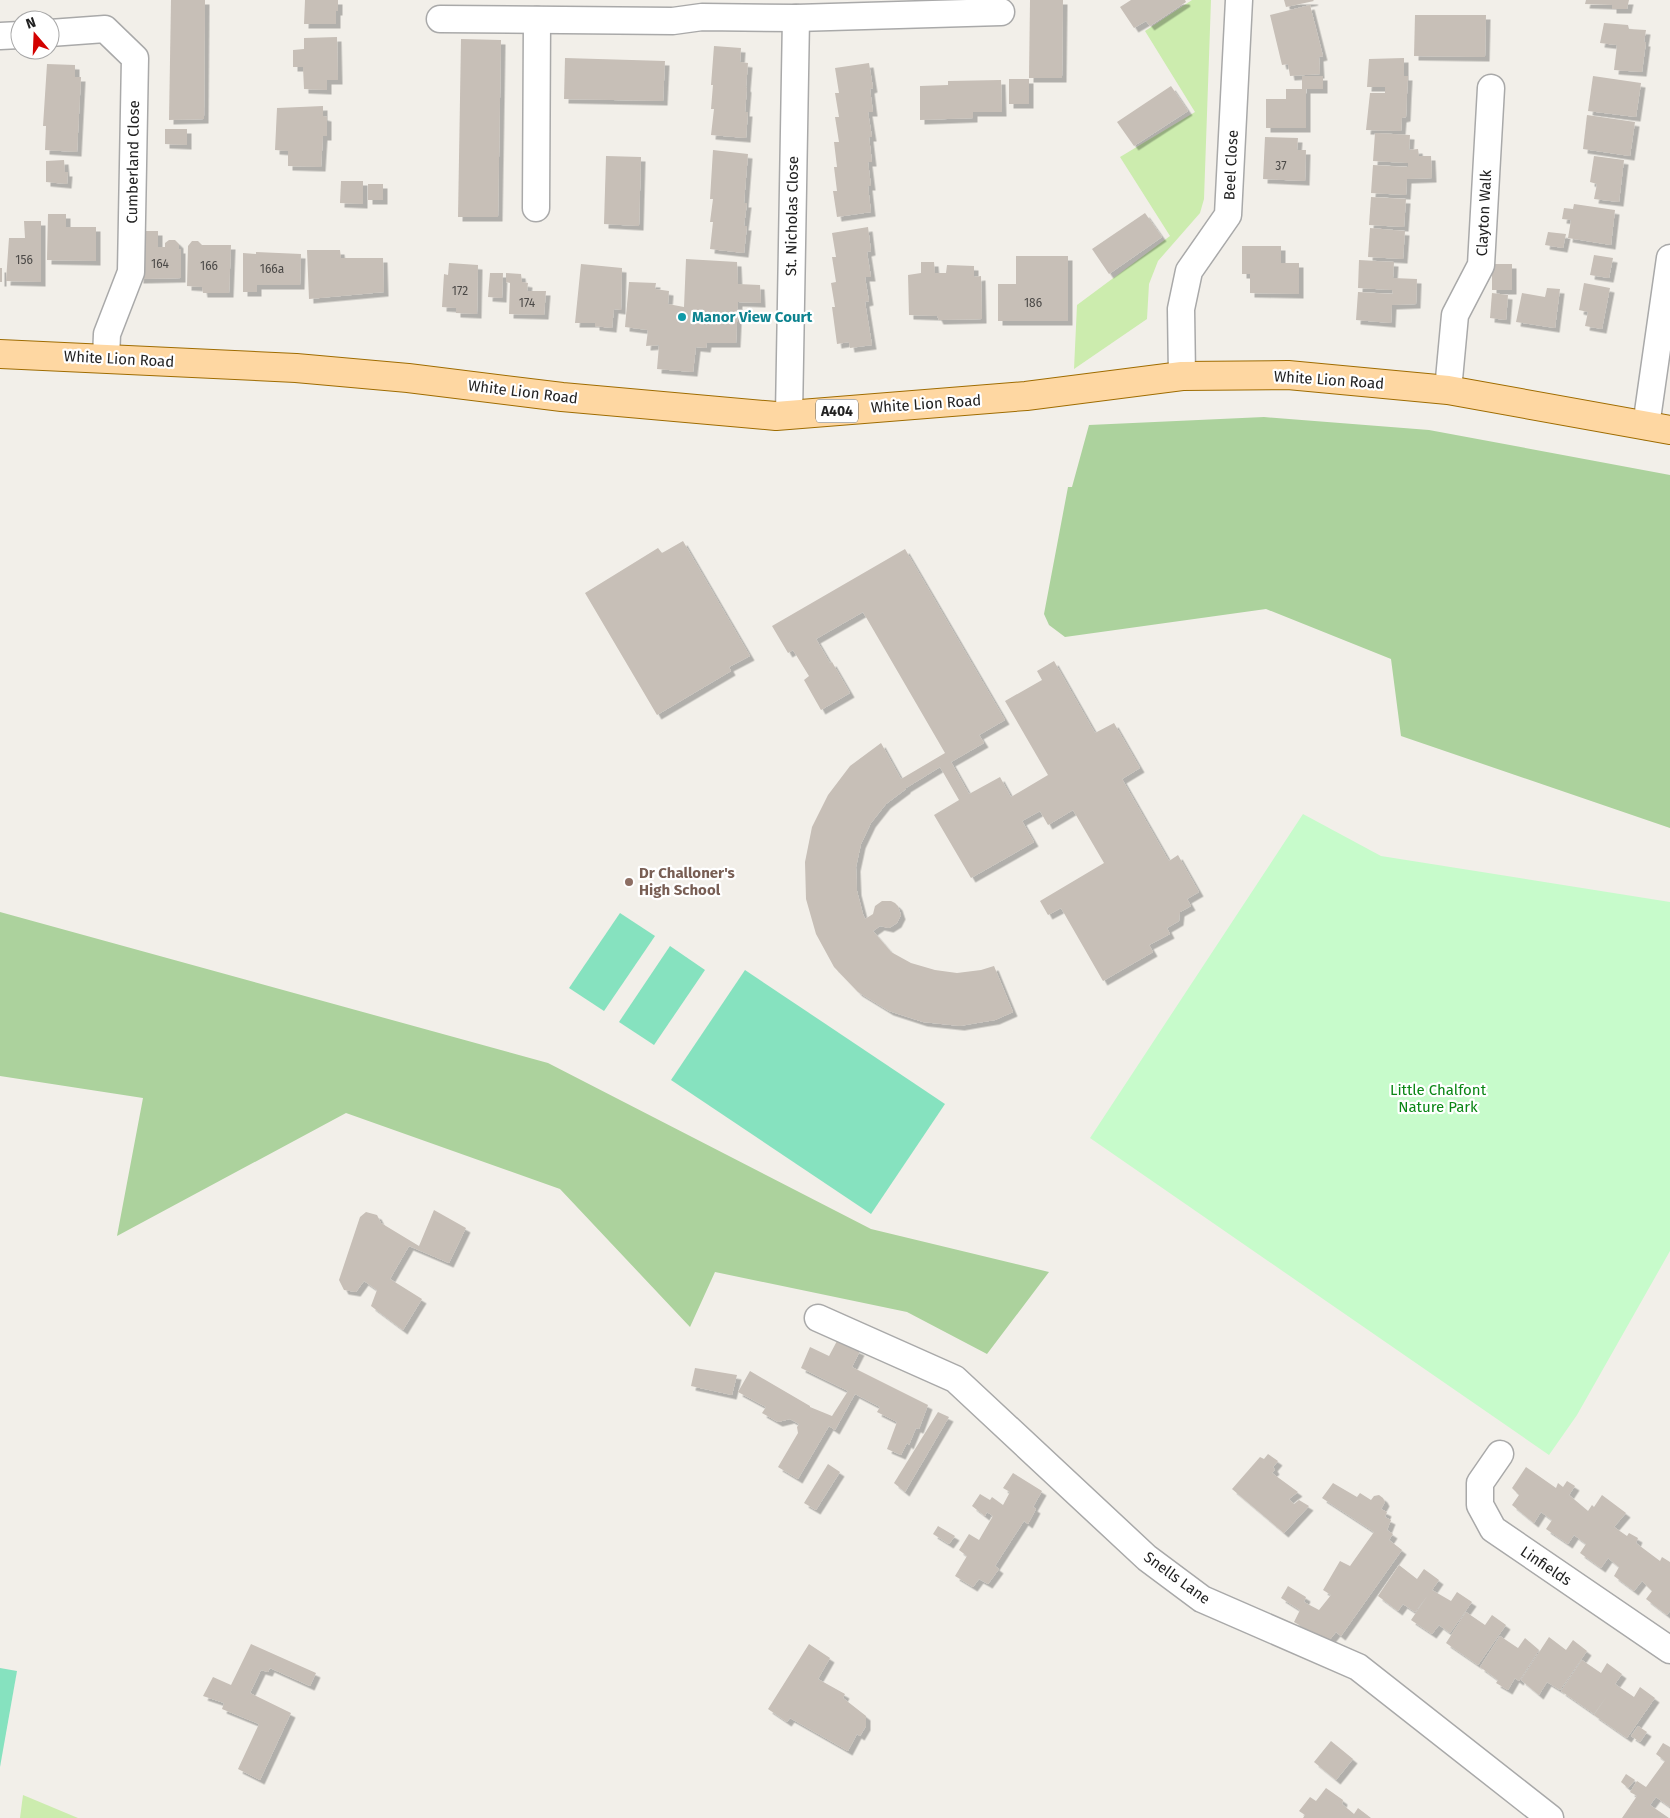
<svg xmlns="http://www.w3.org/2000/svg" width="1670" height="1818" font-family="'Fira Sans',sans-serif">
<style>
.grass{fill:#ccecae}
.forest{fill:#acd29d}
.park{fill:#c7fbcb}
.pitch{fill:#86e2bf}
.building{fill:#c7bfb7;filter:url(#shadow)}
.lines{fill:none;stroke-linecap:round;stroke-linejoin:round}
.street-casing{stroke:#a9a9a9;stroke-width:29}
.primary-casing{stroke:#9f6c00;stroke-width:30}
.street{stroke:#fff;stroke-width:26}
.primary{stroke:#fed7a2;stroke-width:28}
.culture-dot{fill:#0f9aa8;stroke:#fff;stroke-width:2}
.education-dot{fill:#8d6e63;stroke:#fff;stroke-width:2}
.labels{text-anchor:middle;dominant-baseline:central;stroke-width:4.5;stroke-linejoin:round;paint-order:stroke}
.number-label{font-size:12px;fill:#4b4947}
.shield{fill:#fff;stroke:#646464;stroke-width:1}
.shield-label{font-size:14px;font-weight:bold;fill:#222}
.street-label{font-size:15px;fill:#222;stroke:#fff}
.culture-label{font-size:15px;font-weight:bold;fill:#0d838f;stroke:#fff;text-anchor:start}
.education-label{font-size:15px;font-weight:bold;fill:#785e54;stroke:#fff;text-anchor:start}
.park-label{font-size:15px;fill:#0a8615;stroke:#fff}
</style>
<defs>
<filter id="shadow"><feDropShadow dx="4.5" dy="4.5" stdDeviation="0" flood-color="#0004"/></filter>
</defs>
<rect width="100%" height="100%" fill="#f2efe9"/>
<g class="grass">
<polygon points="1192,0 1211,0 1204,199 1200,213 1158,261 1149,284 1147,319 1074,369 1077,305 1170,236 1120,157 1195,112 1145,31"/>
<polygon points="23,1795 78,1818 20,1818"/>
</g>
<g class="forest">
<polygon points="1264,417 1429,430 1670,475 1670,828 1401,736 1391,659 1266,609 1065,637 1049,625 1044,614 1068,487 1072,487 1089,425"/>
<polygon points="0,912 548,1063 871,1229 1049,1272 987,1354 907,1312 715,1272 690,1327 560,1189 346,1113 117,1236 143,1098 0,1076"/>
</g>
<polygon class="park" points="1303,814 1381,856 1670,902 1670,1251 1577,1415 1549,1455 1090,1138"/>
<g class="pitch">
<polygon points="620,913 655,936 604,1011 569,988"/>
<polygon points="670,946 705,970 654,1045 619,1022"/>
<polygon points="745,970 945,1104 871,1214 671,1080"/>
<polygon points="0,1668 17,1671 0,1767"/>
</g>
<g class="building">
<polygon points="171,0 205,0 204,119 169,120"/>
<polygon points="305,0 338,0 338,11 336,11 336,24 304,24"/>
<polygon points="1030,0 1063,0 1062,78 1029,78"/>
<polygon points="1131,0 1185,0 1186,2 1150,26 1146,21 1134,28 1120,7"/>
<polygon points="1284,0 1313,0 1314,1 1286,7"/>
<polygon points="1586,0 1629,0 1627,9 1612,9 1612,5 1585,4"/>
<polygon points="1310,5 1323,56 1319,57 1320,74 1290,76 1288,64 1282,65 1270,15"/>
<polygon points="1415,15 1486,15 1485,57 1414,56"/>
<polygon points="1604,23 1628,25 1629,29 1646,30 1644,42 1646,42 1642,72 1614,70 1617,45 1600,43"/>
<polygon points="337,37 338,80 327,80 327,90 304,89 303,67 293,67 293,50 304,49 304,38"/>
<polygon points="461,39 501,40 498,217 458,217"/>
<polygon points="714,46 741,48 740,62 748,63 746,87 747,88 745,112 748,112 746,138 711,135 714,109 711,109 713,85 711,85"/>
<polygon points="565,58 665,61 663,101 564,99"/>
<polygon points="1404,58 1404,76 1408,76 1407,94 1406,117 1402,118 1401,131 1366,130 1370,93 1385,93 1385,87 1367,87 1369,59"/>
<polygon points="869,63 873,88 870,89 873,112 868,112 872,137 869,137 872,162 868,162 871,186 868,186 871,212 837,217 833,191 837,191 834,167 837,167 834,142 839,142 835,117 839,117 835,93 839,93 835,68"/>
<polygon points="47,64 75,65 75,77 81,77 77,152 45,150 46,126 43,126"/>
<polygon points="1302,76 1323,76 1323,89 1306,89 1306,128 1266,128 1266,99 1286,99 1286,89 1302,89"/>
<polygon points="1593,76 1641,83 1636,117 1588,111"/>
<rect x="1009" y="79" width="20" height="25"/>
<polygon points="1001,80 1002,112 973,112 973,118 920,120 920,86 948,85 948,81"/>
<polygon points="1171,86 1188,111 1134,146 1117,122"/>
<polygon points="323,106 323,116 327,117 327,136 323,136 321,167 288,166 288,151 275,150 277,108"/>
<polygon points="1587,115 1635,122 1630,156 1583,149"/>
<polygon points="165,129 187,129 187,145 165,144"/>
<polygon points="1375,133 1410,135 1409,150 1418,149 1419,156 1431,156 1432,178 1407,179 1406,195 1371,193 1373,165 1408,167 1408,163 1373,161"/>
<polygon points="1265,137 1298,138 1297,150 1306,150 1305,181 1263,179"/>
<polygon points="713,150 748,154 744,203 747,203 744,226 747,226 744,253 710,249 713,222 710,222 713,199 710,199"/>
<polygon points="606,156 641,157 639,226 604,224"/>
<polygon points="1594,156 1624,160 1619,202 1594,199 1597,184 1590,182"/>
<polygon points="64,160 65,172 68,172 67,184 46,182 46,161"/>
<polygon points="341,181 363,181 363,204 340,203"/>
<rect x="368" y="184" width="15" height="16"/>
<polygon points="1371,197 1406,199 1404,227 1369,225"/>
<polygon points="1574,204 1615,210 1611,245 1568,238 1571,220 1562,219 1564,208 1573,209"/>
<polygon points="1145,213 1162,237 1109,274 1092,249"/>
<polygon points="48,214 66,214 66,227 96,227 96,261 47,260"/>
<polygon points="24,221 41,221 41,282 6,281 9,238 25,238"/>
<polygon points="868,227 871,251 867,252 871,277 865,277 869,301 865,302 872,345 850,348 849,342 837,344 832,307 835,307 831,283 836,282 832,257 836,257 832,233"/>
<polygon points="1370,228 1405,231 1403,259 1368,257"/>
<polygon points="141,231 158,231 158,247 165,247 165,243 169,240 175,240 179,244 179,249 181,249 181,278 139,279"/>
<polygon points="1548,232 1566,234 1563,248 1545,245"/>
<polygon points="192,241 198,241 202,245 231,245 229,293 203,293 202,287 187,286 188,246"/>
<polygon points="1242,246 1281,246 1281,263 1299,263 1299,294 1250,293 1250,274 1242,274"/>
<polygon points="307,250 340,250 341,258 383,258 384,292 309,299"/>
<polygon points="256,252 301,254 300,285 257,285 257,292 243,292 243,253 256,254"/>
<polygon points="1594,255 1613,258 1609,278 1590,275"/>
<polygon points="1016,256 1068,256 1068,321 998,321 998,284 1016,284"/>
<polygon points="686,259 737,262 738,284 760,285 761,303 738,302 736,343 707,343 706,348 696,347 693,372 657,369 659,345 646,346 648,330 625,327 629,282 656,283 655,289 669,291 668,304 684,307"/>
<polygon points="1359,260 1394,262 1393,278 1417,279 1416,304 1392,305 1391,323 1356,320 1358,292 1393,294 1392,290 1358,288"/>
<polygon points="921,262 934,262 935,273 946,273 947,265 974,266 974,277 981,276 982,319 939,320 937,316 909,315 908,275 921,273"/>
<polygon points="449,263 478,265 477,314 456,313 456,308 442,307 444,274 448,275"/>
<polygon points="581,264 622,268 621,310 614,309 612,328 595,326 595,323 575,323"/>
<rect x="1492" y="264" width="20" height="26"/>
<rect x="0" y="268" width="2" height="14"/>
<polygon points="490,273 503,273 502,298 488,297"/>
<polygon points="506,273 521,274 522,282 528,283 527,291 546,291 544,315 509,314 510,283 506,282"/>
<polygon points="1584,283 1610,288 1602,329 1585,326 1588,312 1579,310"/>
<polygon points="1547,288 1560,289 1555,328 1516,322 1522,293 1545,297"/>
<polygon points="1492,293 1508,295 1506,320 1490,318"/>
<polygon points="683,541 750,656 729,667 731,671 657,715 585,593 658,548 662,553"/>
<polygon points="905,549 1005,720 979,735 984,743 951,762 969,794 1000,777 1011,797 1048,775 1005,701 1042,680 1037,671 1054,661 1095,733 1114,723 1140,768 1122,779 1169,861 1178,855 1199,892 1187,899 1191,906 1180,912 1179,921 1167,928 1170,934 1149,945 1153,952 1103,981 1061,908 1048,915 1040,901 1104,863 1073,810 1048,825 1040,811 1022,821 1034,842 971,878 934,815 959,800 940,767 906,788 906,789 886,804 871,823 861,844 856,867 857,891 863,914 865,919 873,914 875,906 882,901 891,901 895,903 898,906 901,915 897,923 889,928 880,926 873,931 891,952 911,963 935,970 957,973 981,970 994,966 1013,1012 995,1020 977,1023 960,1026 923,1022 889,1011 858,992 834,967 816,934 806,899 805,862 812,827 828,795 850,766 881,743 901,779 945,753 863,612 816,639 830,663 832,662 850,693 821,710 804,680 809,676 793,650 788,653 772,626"/>
<polygon points="434,1210 466,1228 449,1263 409,1246 390,1279 422,1299 403,1330 371,1306 377,1290 364,1281 356,1292 344,1290 339,1280 360,1217 366,1212 377,1215 381,1223 419,1246"/>
<polygon points="837,1341 860,1351 852,1367 928,1405 919,1429 916,1428 909,1445 907,1443 901,1455 887,1449 897,1422 877,1412 880,1407 855,1394 835,1430 829,1426 798,1479 778,1467 798,1433 797,1427 799,1424 790,1419 778,1422 762,1413 766,1407 738,1392 750,1371 810,1406 810,1407 832,1416 848,1391 801,1368 810,1347 829,1356"/>
<polygon points="695,1368 737,1375 732,1395 691,1386"/>
<polygon points="938,1412 949,1417 905,1492 894,1483"/>
<polygon points="1268,1454 1278,1461 1273,1467 1275,1470 1272,1473 1298,1492 1289,1499 1294,1504 1299,1500 1309,1506 1284,1533 1232,1489 1260,1457 1264,1459"/>
<polygon points="828,1464 840,1472 816,1510 804,1503"/>
<polygon points="1526,1467 1556,1488 1558,1483 1563,1487 1567,1481 1575,1486 1569,1495 1588,1511 1592,1505 1594,1507 1602,1495 1626,1513 1614,1527 1627,1536 1629,1533 1638,1538 1636,1543 1660,1561 1662,1557 1670,1562 1670,1611 1667,1615 1646,1599 1652,1591 1642,1581 1634,1591 1614,1576 1619,1567 1608,1558 1601,1568 1580,1553 1586,1544 1574,1535 1568,1544 1546,1529 1552,1520 1541,1512 1534,1523 1512,1505 1519,1495 1512,1488"/>
<polygon points="1013,1473 1042,1491 1033,1507 1036,1509 1028,1524 1024,1521 995,1566 999,1569 988,1584 979,1579 973,1587 955,1576 967,1556 959,1550 969,1534 979,1540 993,1516 987,1512 985,1516 972,1506 980,1494 990,1500 992,1497 1003,1505 1010,1492 1003,1488"/>
<polygon points="1333,1483 1357,1497 1360,1493 1371,1500 1374,1496 1379,1495 1383,1498 1385,1502 1381,1509 1387,1512 1385,1517 1391,1520 1387,1530 1393,1534 1389,1540 1402,1550 1341,1636 1336,1632 1328,1642 1294,1622 1300,1610 1281,1598 1288,1586 1306,1597 1304,1602 1319,1610 1331,1595 1323,1590 1340,1561 1350,1566 1374,1532 1322,1498"/>
<polygon points="938,1526 955,1536 949,1544 933,1534"/>
<polygon points="1399,1565 1417,1579 1424,1569 1439,1580 1432,1590 1451,1601 1457,1592 1472,1602 1450,1633 1439,1625 1432,1634 1411,1620 1428,1595 1415,1612 1403,1604 1398,1611 1378,1596"/>
<polygon points="1466,1612 1485,1625 1492,1615 1506,1625 1478,1665 1446,1643"/>
<polygon points="1500,1636 1518,1648 1525,1638 1539,1650 1519,1681 1515,1678 1508,1690 1496,1683 1498,1680 1480,1667"/>
<polygon points="1549,1637 1566,1650 1573,1640 1587,1651 1560,1690 1547,1682 1539,1695 1521,1680"/>
<polygon points="251,1644 316,1673 310,1686 270,1668 268,1672 261,1670 250,1693 291,1713 260,1780 238,1769 259,1724 222,1709 224,1703 203,1696 213,1677 231,1685"/>
<polygon points="809,1644 830,1658 818,1679 845,1694 843,1698 866,1716 866,1726 860,1736 857,1734 848,1751 790,1718 787,1722 768,1709"/>
<polygon points="1582,1660 1601,1673 1607,1663 1622,1674 1615,1684 1634,1697 1640,1687 1655,1698 1627,1738 1594,1715 1607,1696 1594,1714 1561,1691"/>
<polygon points="1638,1726 1647,1732 1640,1742 1631,1736"/>
<polygon points="1331,1741 1353,1759 1336,1780 1314,1762"/>
<polygon points="1663,1743 1670,1747 1670,1807 1656,1797 1650,1805 1669,1818 1622,1818 1637,1796 1630,1792 1637,1781 1646,1787 1665,1761 1656,1754"/>
<polygon points="1626,1774 1635,1780 1628,1788 1621,1782"/>
<polygon points="1326,1788 1343,1800 1342,1804 1354,1814 1358,1808 1371,1818 1303,1818 1305,1815 1299,1811 1310,1797 1316,1801"/>
</g>
<g class="lines">
<defs>
<g id="street">
<polyline points="440,19 673,21 702,17 796,18 1001,12"/>
<polyline points="50,33 105,29 135,58 131,272 107,334 106,358"/>
<polyline points="0,36 20,35"/>
<polyline points="536,208 537,20"/>
<polyline points="1182,376 1181,309 1189,271 1228,215 1239,0"/>
<polyline points="1448,390 1455,315 1481,265 1491,88"/>
<polyline points="789,415 796,18"/>
<polyline points="1646,426 1670,258"/>
<polyline points="818,1318 955,1379 1147,1558 1202,1599 1358,1667 1550,1818"/>
<polyline points="1500,1454 1480,1483 1480,1505 1493,1529 1670,1650"/>
</g>
<polyline id="primary" points="0,354 296,368 408,378 562,397 776,416 1026,396 1182,376 1288,375 1448,390 1670,430"/>
</defs>
<use href="#street" class="street-casing"/>
<use href="#primary" class="primary-casing"/>
<use href="#street" class="street"/>
<use href="#primary" class="primary"/>
</g>
<circle class="culture-dot" cx="682" cy="317" r="5"/>
<circle class="education-dot" cx="629" cy="882" r="5"/>
<g class="labels">
<g class="number-label">
<text x="1281" y="166">37</text>
<text x="24" y="260">156</text>
<text x="160" y="264">164</text>
<text x="209" y="266">166</text>
<text x="272" y="269">166a</text>
<text x="460" y="291">172</text>
<text x="527" y="303">174</text>
<text x="1033" y="303">186</text>
</g>
<rect class="shield" x="816" y="399.5" width="42" height="23" rx="4"/>
<g class="shield-label">
<text x="837" y="411">A404</text>
</g>
<g class="street-label">
<text transform="translate(133 162) rotate(-89)">Cumberland Close</text>
<text transform="translate(1231 165) rotate(-87)">Beel Close</text>
<text transform="translate(1484 213) rotate(-87)">Clayton Walk</text>
<text transform="translate(792 216) rotate(-89)">St. Nicholas Close</text>
<text transform="translate(119 359) rotate(3)">White Lion Road</text>
<text transform="translate(1329 380) rotate(4)">White Lion Road</text>
<text transform="translate(523 392) rotate(7)">White Lion Road</text>
<text transform="translate(926 404) rotate(-4)">White Lion Road</text>
<text transform="translate(1546 1566) rotate(34)">Linfields</text>
<text transform="translate(1177 1578) rotate(36)">Snells Lane</text>
</g>
<g class="culture-label">
<text x="692" y="317">Manor View Court</text>
</g>
<g class="education-label">
<text x="639" y="873">Dr Challoner's<tspan x="639" dy="17">High School</tspan></text>
</g>
<g class="park-label">
<text x="1438" y="1090">Little Chalfont<tspan x="1438" dy="17">Nature Park</tspan></text>
</g>
</g>
<g transform="translate(35 35) rotate(341)"><circle r="24" fill="#ffffff" stroke="#a7a7a7"/>
<path d="M0-4L9 19L0 12L-9 19Z" fill="#d30100"/>
<text y="-8" font-size="14" font-weight="bold" text-anchor="middle" fill="#222222">N</text>
</g>
</svg>
